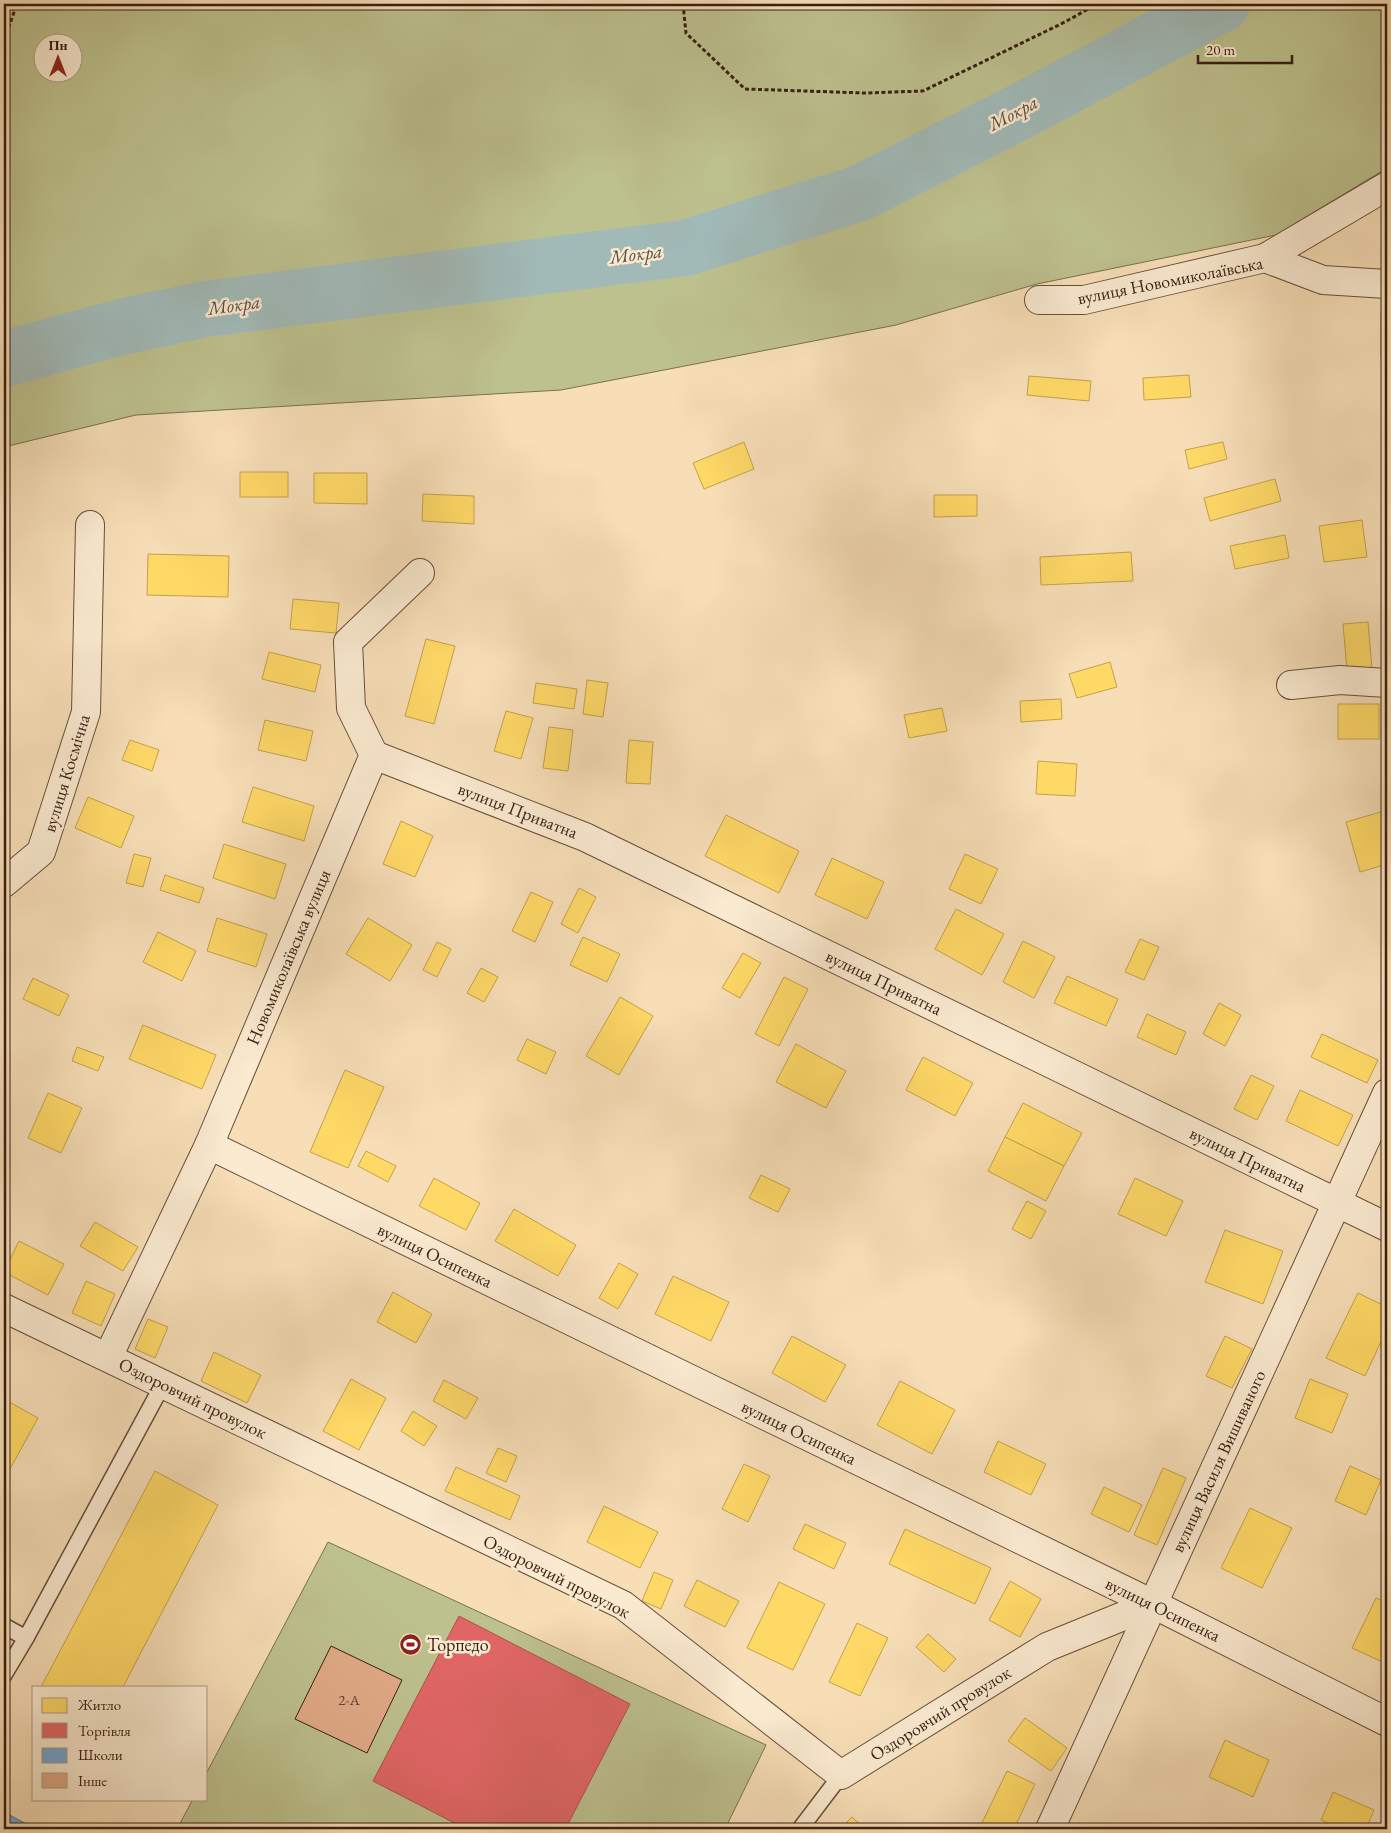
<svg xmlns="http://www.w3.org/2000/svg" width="1391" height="1833" font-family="'EB Garamond',serif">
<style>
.green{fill:#bdc18e;stroke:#7a7050;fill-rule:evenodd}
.homes{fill:#ffd966;stroke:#c3a14c}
.shops{fill:#e06666;stroke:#ae504c}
.schools{fill:#6fa8dc;stroke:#5e7f9f}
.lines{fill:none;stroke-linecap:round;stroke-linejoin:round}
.river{stroke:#a1bab8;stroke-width:56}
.building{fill:#e0aa88;stroke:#381e11}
.service-casing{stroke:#684e3a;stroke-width:18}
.minor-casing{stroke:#684e3a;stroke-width:30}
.path{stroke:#381e11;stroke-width:3;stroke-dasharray:4 2.5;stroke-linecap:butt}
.service{stroke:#faead0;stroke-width:15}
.minor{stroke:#faead0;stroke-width:28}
.labels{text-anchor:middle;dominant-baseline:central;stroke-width:5;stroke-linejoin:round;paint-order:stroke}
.number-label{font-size:15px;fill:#62412f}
.street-label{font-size:18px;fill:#381e11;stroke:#faead0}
.poi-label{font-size:18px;fill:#381e11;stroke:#faead0;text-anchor:start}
.water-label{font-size:19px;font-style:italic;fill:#584d43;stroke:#faead0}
</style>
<rect width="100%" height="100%" fill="#f7deb7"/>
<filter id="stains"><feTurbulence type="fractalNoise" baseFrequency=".004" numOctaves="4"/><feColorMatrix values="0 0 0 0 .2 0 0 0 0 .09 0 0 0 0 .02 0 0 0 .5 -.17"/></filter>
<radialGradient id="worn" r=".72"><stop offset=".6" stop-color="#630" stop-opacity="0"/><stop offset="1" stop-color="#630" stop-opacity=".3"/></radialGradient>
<g class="green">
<path d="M8 4H1387V168L1276 235 1037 284 896 325 561 390 136 415 4 447V14ZM42 42H72V72H42Z"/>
<polygon points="328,1542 766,1745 725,1829 177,1829 193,1799 206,1799 206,1774"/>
</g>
<g class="homes">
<polygon points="1381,312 1387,313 1387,357 1381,357"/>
<polygon points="1189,375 1191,397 1144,400 1143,378"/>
<polygon points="1029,376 1091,381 1089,401 1027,395"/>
<polygon points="744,442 754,469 704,489 693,463"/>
<polygon points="1223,442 1227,459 1189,469 1185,450"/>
<rect x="240" y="472" width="48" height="25"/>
<polygon points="314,473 367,473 367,504 314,503"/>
<polygon points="1275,479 1281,501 1210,521 1204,498"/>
<polygon points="423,494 474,496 474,524 422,521"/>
<polygon points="934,495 977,495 977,516 934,517"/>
<polygon points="1362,520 1367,557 1324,562 1319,526"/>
<polygon points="1285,535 1289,558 1235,569 1230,546"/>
<polygon points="1131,552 1133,581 1041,585 1040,557"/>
<polygon points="148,554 229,556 228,597 147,595"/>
<polygon points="293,599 339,603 336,633 290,629"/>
<polygon points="1368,622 1372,669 1347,671 1343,624"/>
<polygon points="426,639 455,646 434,724 405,716"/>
<polygon points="269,652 321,665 315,692 262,679"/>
<polygon points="1110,662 1117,687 1077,698 1069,674"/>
<polygon points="587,680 608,683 603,717 583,714"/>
<polygon points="536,683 577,689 574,709 533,703"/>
<polygon points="1061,699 1062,719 1021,722 1020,701"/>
<rect x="1338" y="704" width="41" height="35"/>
<polygon points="942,708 947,731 909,738 904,715"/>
<polygon points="506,711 533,718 521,759 494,751"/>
<polygon points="265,720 313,731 306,761 258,750"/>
<polygon points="549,727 573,730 568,771 543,768"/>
<polygon points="130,740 159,750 152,771 122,760"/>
<polygon points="629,740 653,742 650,784 626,783"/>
<polygon points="1038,761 1077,764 1075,796 1036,794"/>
<polygon points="253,787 314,806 304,841 242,822"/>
<polygon points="88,797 134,816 121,848 75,828"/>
<polygon points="1384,811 1387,821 1387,864 1360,872 1346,822"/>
<polygon points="726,815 799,851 779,893 705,856"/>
<polygon points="401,821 433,836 415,877 383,864"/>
<polygon points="224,844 286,864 275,899 213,878"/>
<polygon points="134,854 151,858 143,887 126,883"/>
<polygon points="965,854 998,869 981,904 949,889"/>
<polygon points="832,858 884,882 867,919 815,895"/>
<polygon points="165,875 204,888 199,903 160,890"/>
<polygon points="579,888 596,897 578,933 561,924"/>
<polygon points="531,892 553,902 535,942 512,931"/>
<polygon points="956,909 1004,934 982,975 935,949"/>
<polygon points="217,918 267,934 256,967 207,951"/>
<polygon points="368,918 412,945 390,981 346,954"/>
<polygon points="158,932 196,951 182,981 143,962"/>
<polygon points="583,937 620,954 607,982 570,965"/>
<polygon points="1140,939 1159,947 1144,980 1125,972"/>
<polygon points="1023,941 1055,957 1034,998 1003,982"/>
<polygon points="437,942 451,949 437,977 423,970"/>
<polygon points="743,953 761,963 740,998 722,988"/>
<polygon points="481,968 498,977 484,1002 467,993"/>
<polygon points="1067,976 1118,999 1106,1026 1054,1003"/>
<polygon points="784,977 808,989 779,1046 755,1034"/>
<polygon points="33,978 69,995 59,1016 23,999"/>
<polygon points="620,997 653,1016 619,1075 586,1056"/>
<polygon points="1219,1003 1241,1015 1225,1046 1203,1034"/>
<polygon points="1147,1014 1186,1032 1176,1055 1137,1037"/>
<polygon points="143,1025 216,1055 202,1089 129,1059"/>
<polygon points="1322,1034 1378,1060 1367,1083 1311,1057"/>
<polygon points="527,1039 556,1052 546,1074 517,1060"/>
<polygon points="796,1044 846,1071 826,1108 776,1082"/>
<polygon points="77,1047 104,1057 98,1071 72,1061"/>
<polygon points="923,1057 973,1083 955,1116 906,1090"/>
<polygon points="345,1070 384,1087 348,1168 310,1152"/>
<polygon points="1251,1075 1274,1086 1257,1120 1234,1109"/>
<polygon points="1300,1090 1353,1115 1338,1146 1286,1121"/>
<polygon points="48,1093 82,1108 61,1153 28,1138"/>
<polygon points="1023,1103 1082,1133 1064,1166 1005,1137"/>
<polygon points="1005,1137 1064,1166 1046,1201 988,1171"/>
<polygon points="366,1151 396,1166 388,1182 358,1166"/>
<polygon points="761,1175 790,1189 778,1212 749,1198"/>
<polygon points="434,1178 480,1203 466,1230 419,1206"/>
<polygon points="1135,1178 1183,1201 1166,1236 1118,1214"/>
<polygon points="1027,1201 1046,1211 1031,1239 1012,1229"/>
<polygon points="514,1209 576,1245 558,1276 495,1241"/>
<polygon points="95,1222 138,1247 123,1271 80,1246"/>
<polygon points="1225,1230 1283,1251 1263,1304 1205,1282"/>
<polygon points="19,1241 64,1264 48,1295 4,1272"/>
<polygon points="619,1263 638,1274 618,1309 599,1298"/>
<polygon points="673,1276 729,1302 711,1341 655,1314"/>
<polygon points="86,1281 115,1294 101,1326 72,1313"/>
<polygon points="393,1292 432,1314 416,1343 377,1322"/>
<polygon points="1358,1293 1387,1307 1387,1329 1365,1376 1326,1358"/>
<polygon points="148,1319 168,1327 155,1358 135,1349"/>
<polygon points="792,1336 846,1365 825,1402 772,1373"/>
<polygon points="1225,1336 1252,1349 1232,1388 1206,1376"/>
<polygon points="214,1352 261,1375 247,1403 201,1381"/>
<polygon points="351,1379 386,1398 359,1450 323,1431"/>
<polygon points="1310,1379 1348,1394 1332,1433 1295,1418"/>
<polygon points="444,1380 478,1398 466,1419 433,1401"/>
<polygon points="900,1381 955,1410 932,1454 877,1425"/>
<polygon points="4,1399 38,1418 4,1480"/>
<polygon points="413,1411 437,1426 424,1446 401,1431"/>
<polygon points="998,1441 1046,1464 1031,1495 984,1472"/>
<polygon points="498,1448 517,1456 506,1482 486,1473"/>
<polygon points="744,1464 770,1476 748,1522 722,1509"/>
<polygon points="1350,1466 1381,1480 1366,1515 1335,1501"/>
<polygon points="456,1467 520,1496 510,1520 445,1491"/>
<polygon points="1163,1468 1186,1478 1157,1545 1134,1535"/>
<polygon points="155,1471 218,1505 123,1687 41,1687"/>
<polygon points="1104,1487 1142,1505 1129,1532 1091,1514"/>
<polygon points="604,1506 658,1532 640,1568 587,1542"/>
<polygon points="1250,1508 1292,1528 1262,1588 1221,1568"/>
<polygon points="805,1524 846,1543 834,1569 793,1549"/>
<polygon points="905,1529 991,1568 975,1604 889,1564"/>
<polygon points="654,1572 673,1580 661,1609 642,1601"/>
<polygon points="697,1580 739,1601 725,1627 684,1606"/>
<polygon points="1010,1581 1041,1599 1020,1637 989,1620"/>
<polygon points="779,1582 825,1604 793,1670 747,1648"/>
<polygon points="1376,1598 1387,1603 1387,1664 1352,1648"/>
<polygon points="857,1623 888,1638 860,1696 829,1682"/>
<polygon points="928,1634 956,1659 944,1672 916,1647"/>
<polygon points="1025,1718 1067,1748 1051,1771 1008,1741"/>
<polygon points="1225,1740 1269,1760 1253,1797 1209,1777"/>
<polygon points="1007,1771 1035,1784 1014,1829 979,1829"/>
<polygon points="1333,1792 1374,1810 1366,1829 1343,1829 1321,1820"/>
<polygon points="852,1817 865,1829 840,1829"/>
</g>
<polygon class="shops" points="459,1616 630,1704 568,1824 578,1829 466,1829 373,1781"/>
<polygon class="schools" points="4,1812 36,1829 4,1829"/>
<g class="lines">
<polyline class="river" points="4,359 121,327 205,309 685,248 860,193 1021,111 1222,4"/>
</g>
<polygon class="building" points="331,1646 402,1680 367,1753 295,1719"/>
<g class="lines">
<defs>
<g id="service">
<polyline points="4,1626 26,1638"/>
<polyline points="4,1675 26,1638 163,1384"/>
<polyline points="800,1829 841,1775"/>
</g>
<g id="minor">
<polyline points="1265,258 1387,186"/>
<polyline points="1039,300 1084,300 1265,258 1323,280 1387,284"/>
<polyline points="1291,685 1340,680 1387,683"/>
<polyline points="374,755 585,837 1387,1227"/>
<polyline points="4,883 41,852 86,712 90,525"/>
<polyline points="209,1145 1153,1604 1387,1722"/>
<polyline points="4,1308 623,1605 841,1775 1047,1647 1153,1604"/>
<polyline points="108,1357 209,1145 374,755 351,708 348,642 420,573"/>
<polyline points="1050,1829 1387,1093"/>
</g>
</defs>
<use href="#service" class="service-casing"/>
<use href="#minor" class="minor-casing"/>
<g class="path">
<polyline points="683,4 686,33 745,89 865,93 923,91 1065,22 1097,4"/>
<polyline points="4,40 17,4"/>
</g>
<use href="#service" class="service"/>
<use href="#minor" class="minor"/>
</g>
<defs>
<symbol id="stadium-disc" viewBox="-11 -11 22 22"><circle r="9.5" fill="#8f2418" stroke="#faead0"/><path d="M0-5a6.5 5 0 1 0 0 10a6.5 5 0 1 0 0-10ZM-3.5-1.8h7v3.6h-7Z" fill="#fff"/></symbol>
</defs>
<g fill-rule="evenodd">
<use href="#stadium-disc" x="398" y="1632" width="25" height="25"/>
</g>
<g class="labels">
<g class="number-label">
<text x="349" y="1699">2-А</text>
</g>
<g class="street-label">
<text transform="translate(1170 280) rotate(-11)">вулиця Новомиколаївська</text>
<text transform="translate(66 773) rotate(-73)">вулиця Космічна</text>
<text transform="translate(518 810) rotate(21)">вулиця Приватна</text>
<text transform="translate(288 957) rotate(-67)">Новомиколаївська вулиця</text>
<text transform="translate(884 982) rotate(26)">вулиця Приватна</text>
<text transform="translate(1248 1159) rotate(26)">вулиця Приватна</text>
<text transform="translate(435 1255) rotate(26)">вулиця Осипенка</text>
<text transform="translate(193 1398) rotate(26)">Оздоровчий провулок</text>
<text transform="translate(799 1432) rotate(26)">вулиця Осипенка</text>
<text transform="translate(1218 1461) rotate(-65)">вулиця Василя Вишиваного</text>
<text transform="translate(557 1576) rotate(27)">Оздоровчий провулок</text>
<text transform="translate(1163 1609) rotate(26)">вулиця Осипенка</text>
<text transform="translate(940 1713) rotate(-32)">Оздоровчий провулок</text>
</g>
<g class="poi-label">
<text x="427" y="1644">Торпедо</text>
</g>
<g class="water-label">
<text transform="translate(1013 113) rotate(-28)">Мокра</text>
<text transform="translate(636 254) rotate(-7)">Мокра</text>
<text transform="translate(234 305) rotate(-8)">Мокра</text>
</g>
</g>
<rect width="1391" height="1833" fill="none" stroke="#f7deb7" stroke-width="20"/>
<rect x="5" y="5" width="1381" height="1823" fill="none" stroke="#381e11" stroke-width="2.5"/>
<rect x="10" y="10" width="1371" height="1813" fill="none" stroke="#381e11"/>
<rect x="32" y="1686" width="175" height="115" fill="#faead0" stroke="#ac9884"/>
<rect x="42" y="1698" width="25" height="15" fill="#ffd966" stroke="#ac9884"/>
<text x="78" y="1710" font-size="15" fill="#381e11">Житло</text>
<rect x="42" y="1723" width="25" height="15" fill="#e06666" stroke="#ac9884"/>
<text x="78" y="1736" font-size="15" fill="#381e11">Торгівля</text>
<rect x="42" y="1748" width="25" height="15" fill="#6fa8dc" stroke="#ac9884"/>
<text x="78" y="1760" font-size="15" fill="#381e11">Школи</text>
<rect x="42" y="1773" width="25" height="15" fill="#e0aa88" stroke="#ac9884"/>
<text x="78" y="1786" font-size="15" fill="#381e11">Інше</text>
<g transform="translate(58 58)"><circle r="24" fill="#faead0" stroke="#ac9884"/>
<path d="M0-4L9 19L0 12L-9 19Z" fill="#8f2418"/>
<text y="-8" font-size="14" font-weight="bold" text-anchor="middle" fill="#381e11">Пн</text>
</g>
<path d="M1198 55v8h94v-8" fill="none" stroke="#381e11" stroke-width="2.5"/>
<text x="1206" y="55" font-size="15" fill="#381e11" stroke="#faead0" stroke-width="4" paint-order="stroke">20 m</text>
<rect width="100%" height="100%" filter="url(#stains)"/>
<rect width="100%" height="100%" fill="url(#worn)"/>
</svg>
